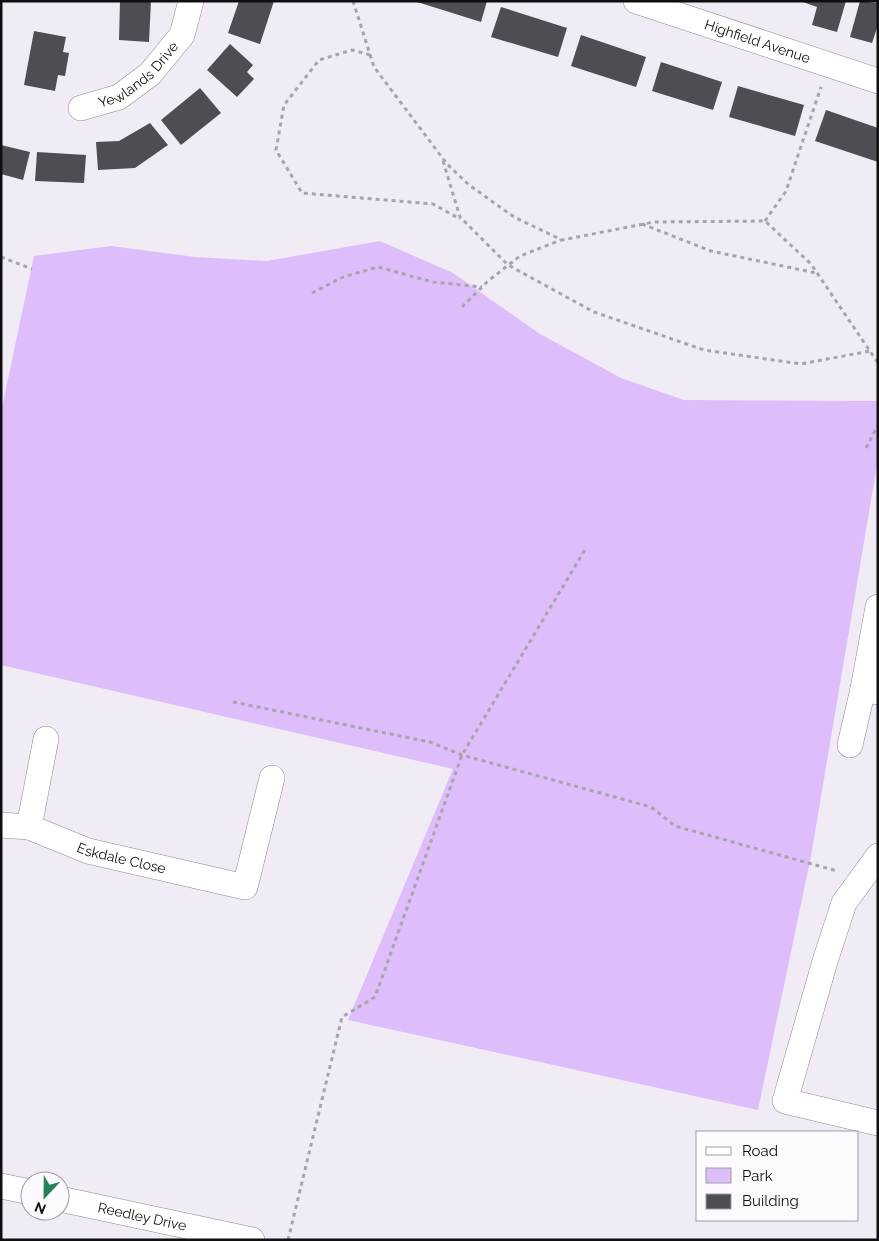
<svg xmlns="http://www.w3.org/2000/svg" width="879" height="1241" font-family="Raleway,sans-serif">
<style>
.green{fill:#debefa}
.building{fill:#504c54}
.lines{fill:none;stroke-linecap:round;stroke-linejoin:round}
.minor-casing{stroke:#8c8891;stroke-width:26}
.path{stroke:#a8a4ac;stroke-width:3;stroke-dasharray:4 4;stroke-linecap:butt}
.minor{stroke:#fff;stroke-width:25}
.labels{text-anchor:middle;dominant-baseline:central;stroke-width:5;stroke-linejoin:round;paint-order:stroke}
.street-label{font-size:14px;fill:#100e11;stroke:#fcfafe}
</style>
<rect width="100%" height="100%" fill="#f0ebf5"/>
<polygon class="green" points="380,241 453,273 540,334 621,378 684,400 878,401 878,459 811,856 758,1110 348,1020 453,769 1,665 1,412 34,256 111,246 195,257 267,261"/>
<g class="building">
<polygon points="120,1 151,1 149,42 119,40"/>
<polygon points="239,1 274,1 260,44 228,33"/>
<polygon points="414,1 487,1 481,22"/>
<polygon points="800,1 846,1 837,32 812,25 817,7"/>
<polygon points="860,1 878,3 878,25 872,43 850,37"/>
<polygon points="501,7 567,28 558,57 491,37"/>
<polygon points="34,31 66,37 63,52 69,53 65,76 58,75 55,91 24,85"/>
<polygon points="581,35 646,57 636,87 571,66"/>
<polygon points="230,44 253,65 247,72 254,79 237,97 207,70"/>
<polygon points="661,62 722,82 713,110 652,91"/>
<polygon points="738,86 804,105 795,136 729,117"/>
<polygon points="200,88 221,113 181,145 161,120"/>
<polygon points="826,110 878,128 878,162 815,141"/>
<polygon points="150,123 168,145 135,168 98,170 96,142 119,141"/>
<polygon points="1,145 30,152 23,180 1,174"/>
<polygon points="37,152 86,155 84,183 35,181"/>
</g>
<g class="lines">
<defs>
<g id="minor">
<path id="s1" d="M636 1 878 81"/>
<path id="s2" d="M81 108 119 97 150 74 182 35 191 1"/>
<polyline points="863,689 878,607"/>
<polyline points="850,745 863,689 878,692"/>
<path id="s3" d="M1 825 29 827 88 851 245 887 272 778"/>
<polyline points="29,827 46,739"/>
<polyline points="878,856 844,903 826,958 785,1101 878,1123"/>
<polyline points="1,1186 30,1192"/>
<path id="s4" d="M60 1199 252 1240"/>
</g>
</defs>
<use href="#minor" class="minor-casing"/>
<g class="path">
<polyline points="353,1 374,67 447,164 469,185 514,217 562,240 654,222 765,221 811,264 878,363"/>
<polyline points="370,55 352,50 319,60 284,105 276,150 302,193 433,204 460,219"/>
<polyline points="443,161 460,217 508,265 594,312 704,350 801,364 870,351"/>
<polyline points="765,221 786,191 821,87"/>
<polyline points="642,224 711,251 816,273"/>
<polyline points="1,257 32,269"/>
<polyline points="312,293 343,277 378,267 433,282 482,287"/>
<polyline points="462,307 488,281 520,256 561,240"/>
<polyline points="866,448 878,425"/>
<polyline points="233,702 430,742 462,755 651,807 675,826 837,871"/>
<polyline points="288,1240 342,1017 375,997 462,755 586,548"/>
</g>
<use href="#minor" class="minor"/>
</g>
<g class="labels">
<g class="street-label">
<text stroke="none"><textPath href="#s1" startOffset="128">Highfield Avenue</textPath></text>
<text stroke="none"><textPath href="#s2" startOffset="68">Yewlands Drive</textPath></text>
<text stroke="none"><textPath href="#s3" startOffset="126">Eskdale Close</textPath></text>
<text stroke="none"><textPath href="#s4" startOffset="84">Reedley Drive</textPath></text>
</g>
</g>
<rect width="879" height="1241" fill="none" stroke="#100e11" stroke-width="5"/>
<rect x="696" y="1131" width="162" height="90" fill="#fcfafe" stroke="#9e9c9f"/>
<rect x="706" y="1147" width="25" height="8" fill="#ffffff" stroke="#9e9c9f"/>
<text x="742" y="1156" font-size="15" fill="#100e11">Road</text>
<rect x="706" y="1168" width="25" height="15" fill="#debefa" stroke="#9e9c9f"/>
<text x="742" y="1181" font-size="15" fill="#100e11">Park</text>
<rect x="706" y="1194" width="25" height="15" fill="#504c54" stroke="#9e9c9f"/>
<text x="742" y="1206" font-size="15" fill="#100e11">Building</text>
<g transform="translate(45 1196) rotate(202)"><circle r="24" fill="#fcfafe" stroke="#9e9c9f"/>
<path d="M0-4L9 19L0 12L-9 19Z" fill="#278257"/>
<text y="-8" font-size="14" font-weight="bold" text-anchor="middle" fill="#100e11">N</text>
</g>
</svg>
